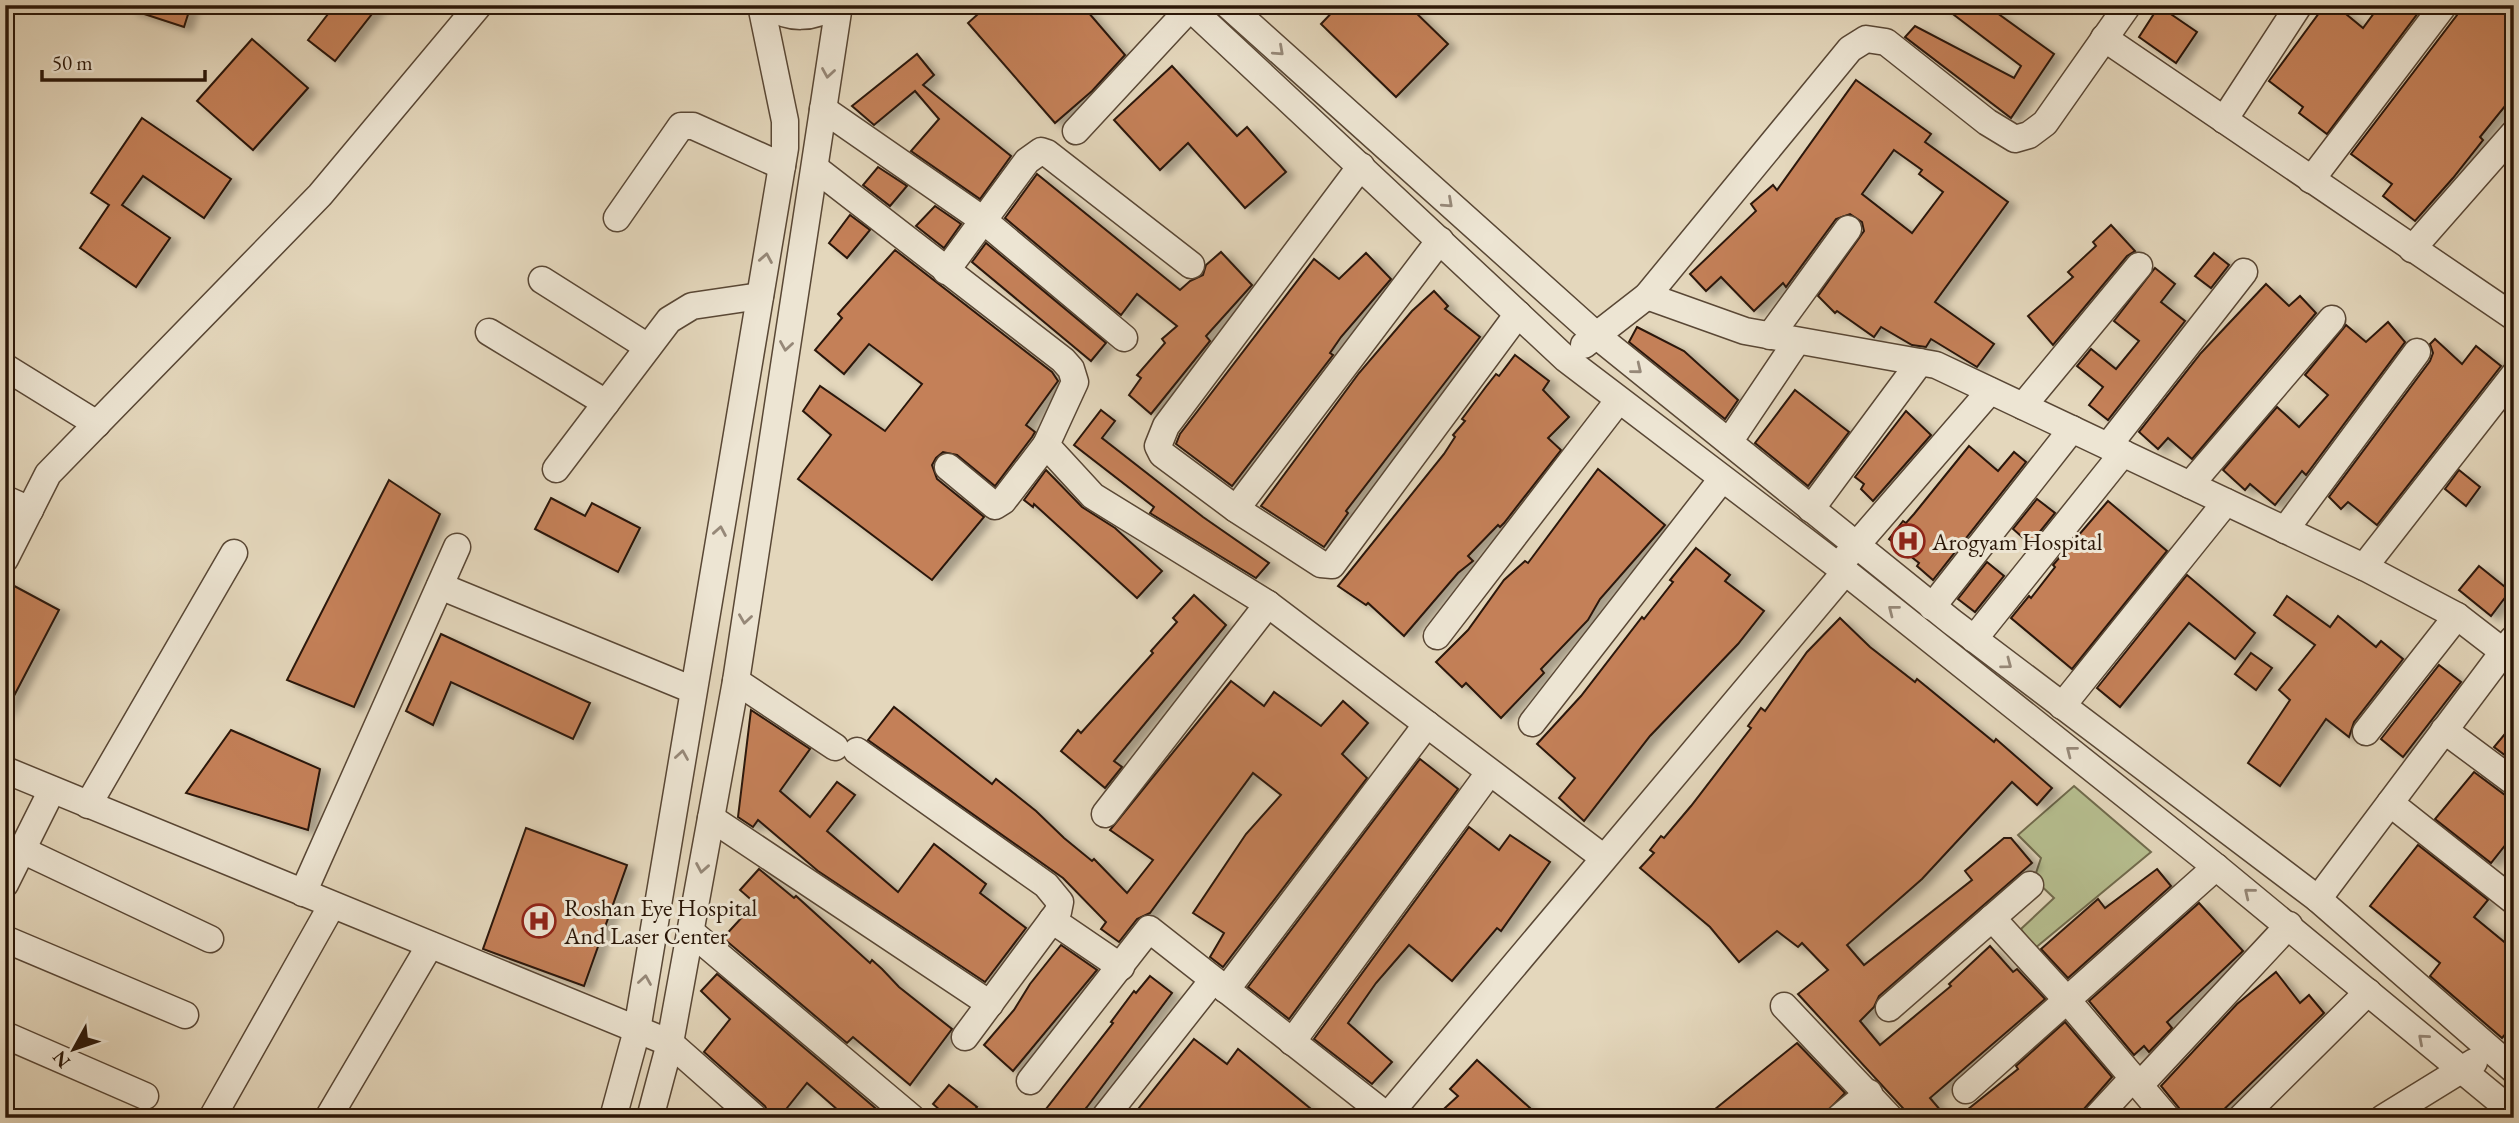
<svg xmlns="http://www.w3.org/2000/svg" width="2519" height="1123" font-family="'EB Garamond',serif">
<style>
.green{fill:#b6be8f;stroke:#706a4c;stroke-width:2}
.building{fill:#c48059;stroke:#2b1708;stroke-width:2;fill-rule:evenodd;filter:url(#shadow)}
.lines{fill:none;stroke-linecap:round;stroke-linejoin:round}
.minor-casing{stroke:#594735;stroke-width:29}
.minor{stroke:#ede5d3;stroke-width:26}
.oneway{stroke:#968878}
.labels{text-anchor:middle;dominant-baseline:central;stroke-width:6;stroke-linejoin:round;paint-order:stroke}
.poi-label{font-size:24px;fill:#2b1708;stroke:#ede5d3;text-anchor:start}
</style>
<defs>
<filter id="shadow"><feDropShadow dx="8" dy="4.5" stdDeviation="3.5" flood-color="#0004"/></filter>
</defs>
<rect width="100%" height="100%" fill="#e4d7bc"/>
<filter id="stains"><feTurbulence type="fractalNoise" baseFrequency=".00286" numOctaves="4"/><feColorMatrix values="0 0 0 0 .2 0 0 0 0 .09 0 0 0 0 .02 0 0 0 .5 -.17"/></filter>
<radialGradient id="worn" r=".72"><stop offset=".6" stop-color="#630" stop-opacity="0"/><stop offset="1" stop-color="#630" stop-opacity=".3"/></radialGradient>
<polygon class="green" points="2074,786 2151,852 2034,949 2021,929 2054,898 2034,879 2041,858 2018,835"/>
<g class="building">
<polygon points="130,5 191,5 184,27 129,9"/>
<polygon points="335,5 379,5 335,61 308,40"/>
<polygon points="988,5 1082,5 1125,55 1092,91 1055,123 968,23"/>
<polygon points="1339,5 1408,5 1448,44 1396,97 1321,24"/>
<polygon points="1941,5 1986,5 2054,54 2011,118 1905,37 1915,26 2014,78 2021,66"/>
<polygon points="2325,5 2335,5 2363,28 2380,5 2424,5 2327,134 2299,113 2303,107 2269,81"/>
<polygon points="2459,5 2514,5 2514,95 2480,137 2483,140 2453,178 2415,221 2383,196 2392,184 2351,154 2457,15"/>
<polygon points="2159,6 2197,32 2176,63 2139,37"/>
<polygon points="252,39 308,88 253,150 197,101"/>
<polygon points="917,54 934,75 923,85 1011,156 980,199 911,151 939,119 915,91 874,125 852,106"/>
<polygon points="1172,66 1237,136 1247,127 1286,172 1245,208 1188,143 1160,170 1114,120"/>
<path d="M1856 80 1931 134 1925 142 2008 202 1935 302 1994 344 1977 367 1931 339 1926 347 1912 345 1881 327 1874 337 1837 311 1835 313 1818 296 1864 231 1862 222 1850 214 1836 219 1786 287 1783 283 1754 311 1721 277 1706 291 1690 274 1756 211 1751 204 1773 185 1777 190ZM1894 150 1922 170 1919 174 1943 192 1912 233 1862 194Z"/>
<polygon points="142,118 231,179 204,218 143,176 122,205 170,238 136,287 80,248 109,205 91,193"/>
<polygon points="878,167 907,186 890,206 863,185"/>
<polygon points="1037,174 1180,290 1190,281 1203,275 1206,265 1221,252 1252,285 1206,336 1210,341 1151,414 1129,395 1141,378 1137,375 1165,343 1162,339 1177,326 1137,294 1121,315 1005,218"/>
<polygon points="935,206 961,224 944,248 916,226"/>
<polygon points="850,215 870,230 847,258 829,243"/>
<polygon points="2111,225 2135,251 2127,256 2053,345 2028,316 2073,277 2068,272 2096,246 2093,242"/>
<polygon points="986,243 1106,343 1091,361 972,262"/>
<polygon points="895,250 1052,372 1058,381 1026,425 1035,432 1032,437 995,486 957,455 943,452 936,458 932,465 937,479 984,517 932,580 798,479 831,435 803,411 820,386 885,431 922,384 869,344 844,374 815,350 842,318 838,314"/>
<polygon points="1366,253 1391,279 1341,337 1330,353 1333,355 1232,486 1176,444 1180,434 1314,259 1339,279"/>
<polygon points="2214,253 2229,265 2211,288 2195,276"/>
<polygon points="2155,268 2175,284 2161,302 2185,321 2108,420 2089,405 2103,387 2077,366 2091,349 2116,369 2139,341 2114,321"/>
<polygon points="2266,284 2289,306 2300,296 2316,313 2192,459 2168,438 2158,449 2139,432 2201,353"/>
<polygon points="1434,291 1448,306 1445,309 1480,337 1346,511 1348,513 1324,547 1261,506 1359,373 1412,311"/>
<polygon points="2388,322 2405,342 2306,475 2302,471 2275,505 2250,484 2245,490 2223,470 2277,407 2299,427 2328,395 2305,375 2346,325 2366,342"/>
<polygon points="1637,327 1684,351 1738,400 1725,419 1629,342"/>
<polygon points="2435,339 2462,364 2476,346 2501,366 2377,525 2348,502 2341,509 2329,497 2430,361 2433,353 2430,344"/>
<polygon points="1515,355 1549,381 1543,390 1569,417 1548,438 1561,450 1504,523 1500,527 1498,525 1468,556 1473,561 1458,573 1404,636 1368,603 1366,605 1338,586 1444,454 1455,437 1453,435 1465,421 1462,419 1485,388 1496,374 1499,376"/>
<polygon points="1795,390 1849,432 1808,486 1755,443"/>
<polygon points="1101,410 1115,421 1102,438 1203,517 1269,563 1256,578 1150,513 1154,507 1074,445"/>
<polygon points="1906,411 1931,435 1873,501 1861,489 1864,484 1855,477"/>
<polygon points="1969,446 1998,471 2014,452 2026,462 1933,580 1917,566 1919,563 1889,539 1903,521 1906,523 1914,514"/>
<polygon points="1598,469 1665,525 1600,599 1588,620 1541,669 1544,673 1501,718 1466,683 1462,687 1436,662 1468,630 1504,580 1525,561 1528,563"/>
<polygon points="1046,470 1082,507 1115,528 1162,571 1137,598 1034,504 1033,507 1024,500"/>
<polygon points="2459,470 2480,487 2466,506 2445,489"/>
<polygon points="389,480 440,514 354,707 287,680"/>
<polygon points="551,498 585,516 592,503 640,528 618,572 535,529"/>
<polygon points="2037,499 2055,513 2030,544 2013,529"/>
<polygon points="2108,501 2167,551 2072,669 2011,618 2029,596 2031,598 2055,567 2053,565"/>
<polygon points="1696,548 1730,575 1725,581 1764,611 1738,644 1650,736 1584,821 1559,798 1575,778 1537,744 1581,696 1642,617 1644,619 1673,582 1670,580"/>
<polygon points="1987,562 2004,576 1975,612 1958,599"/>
<polygon points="2479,566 2510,591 2491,616 2459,590"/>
<polygon points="2187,575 2255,633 2235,659 2189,623 2120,707 2097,688"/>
<polygon points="5,581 59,610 5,713"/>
<polygon points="1194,595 1226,625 1114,761 1122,767 1105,788 1061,751 1078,730 1081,733 1153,653 1151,651 1177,622 1173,618"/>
<polygon points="2287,596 2330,627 2338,616 2376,647 2381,641 2403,659 2354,722 2349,737 2326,719 2280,786 2248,763 2290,700 2279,690 2315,645 2274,615"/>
<polygon points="1840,618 1870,647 1915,682 1917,679 1994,742 1996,739 2052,788 2037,805 2012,782 1922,879 1847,945 1864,965 1972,880 1965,871 2004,838 2011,838 2032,863 1879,996 1874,1007 1860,1021 1880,1045 1951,986 1949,984 1990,946 2013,972 2017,969 2045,999 1930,1098 1947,1118 1912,1118 1798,994 1828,970 1802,943 1798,947 1777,931 1739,962 1710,927 1640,868 1654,853 1650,850 1661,836 1664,838 1691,806 1751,728 1748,726 1761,708 1765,711 1807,652"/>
<polygon points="441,634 590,703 573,739 451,682 433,725 406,711"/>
<polygon points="2251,653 2272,668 2256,690 2235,674"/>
<polygon points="2439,665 2461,682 2403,757 2381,739"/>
<polygon points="1231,681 1264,706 1274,692 1321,726 1343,701 1368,723 1342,754 1367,778 1223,967 1210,957 1224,933 1193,913 1246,834 1281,795 1253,773 1150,913 1137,919 1119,942 1101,929 1106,922 1063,878 868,740 894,707 992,784 996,779 1036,811 1064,838 1092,861 1094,859 1127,893 1153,860 1110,830"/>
<polygon points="751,710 810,749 780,791 810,817 837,782 855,795 827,831 898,892 934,844 986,884 980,893 1026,928 985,982 818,871 758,820 753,827 738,817"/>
<polygon points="2514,723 2514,762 2494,747"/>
<polygon points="231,730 320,769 308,830 186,793"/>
<polygon points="1420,759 1458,789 1289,1019 1248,987"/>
<polygon points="2474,772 2505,795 2514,798 2514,834 2491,863 2435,819"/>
<polygon points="1469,827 1499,850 1510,835 1550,862 1501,931 1497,928 1452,981 1409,945 1376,983 1348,1023 1392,1062 1372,1084 1314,1039"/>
<polygon points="526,828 627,865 584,986 483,949"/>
<polygon points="2418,845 2488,900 2474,917 2514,950 2514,1024 2502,1038 2430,976 2440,963 2370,906"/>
<polygon points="759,869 794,898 796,896 870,963 872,960 882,969 899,987 952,1029 910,1085 853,1037 847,1043 723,938 755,903 740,890"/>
<polygon points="2157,869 2171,886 2068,978 2041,949 2098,899 2105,908"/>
<polygon points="2199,903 2243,951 2167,1022 2172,1028 2149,1052 2144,1046 2134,1055 2089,1001"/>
<polygon points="1061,945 1097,970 1013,1071 984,1045 1014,1010 1030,984"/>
<polygon points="2276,972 2300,1003 2309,995 2324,1013 2215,1118 2182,1118 2179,1108 2161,1086 2237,1004"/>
<polygon points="717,974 887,1118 847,1118 807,1083 779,1118 770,1116 765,1106 704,1052 730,1019 701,991"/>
<polygon points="1150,976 1172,993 1087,1107 1078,1118 1039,1118 1113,1023 1111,1022 1134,991 1136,993"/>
<polygon points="2065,1022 2112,1077 2084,1109 2072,1118 1957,1118 2018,1069 2016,1066"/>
<polygon points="1194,1039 1227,1064 1238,1049 1322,1118 1131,1118"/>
<polygon points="1797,1043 1845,1093 1821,1118 1704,1118"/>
<polygon points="1477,1060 1541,1118 1434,1118 1458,1096 1450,1089"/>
<polygon points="949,1085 977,1107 968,1118 949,1118 933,1104"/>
</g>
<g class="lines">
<defs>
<g id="minor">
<path d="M769 5C788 20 814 19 833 5"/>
<polyline points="1187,5 1566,359 1838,566 2216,867 2514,1113"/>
<polyline points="1228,5 1596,335 1952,622 2318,899 2514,1070"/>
<polyline points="2104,38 2514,317"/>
<polyline points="823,109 983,220 1124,338"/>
<polyline points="2224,120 2299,5"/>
<polyline points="1076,131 1190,8"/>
<polyline points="1361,166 1166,426 1158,446 1162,454 1236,509 1321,564 1332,565 1518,314"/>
<polyline points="815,168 1063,360 1071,369 1075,382 1046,445 1093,496 1268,604 1604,858"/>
<polyline points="2311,180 2444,5"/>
<polyline points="617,218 681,126 693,126 782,166"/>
<polyline points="2412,249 2514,133"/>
<polyline points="946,271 1027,161 1041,151 1047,153 1191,265"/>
<polyline points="542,280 648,347"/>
<polyline points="1647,296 1745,331 1936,365 2368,569 2457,616 2514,660"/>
<polyline points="489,332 606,403"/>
<polyline points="1770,336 1848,229"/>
<polyline points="1584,345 1647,296 1850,49 1866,39 1886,42 1987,122 2015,139 2029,135 2045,123 2128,5"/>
<polyline points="5,367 97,424"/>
<polyline points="2023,406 2139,266"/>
<polyline points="1729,442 1797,341"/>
<polyline points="2108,446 2244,272"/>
<polyline points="948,467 995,506 1003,501 1046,445"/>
<polyline points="556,469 669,320 692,306 760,296"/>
<polyline points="2190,485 2332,319"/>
<polyline points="5,499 30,510"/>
<polyline points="1236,509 1440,240"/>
<polyline points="1811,509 1920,362"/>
<polyline points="2285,530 2417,352"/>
<polyline points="1846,557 1990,391"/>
<polyline points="5,559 48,474 320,195 479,5"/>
<polyline points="2364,567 2514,375"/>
<polyline points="440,586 693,690"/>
<polyline points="1932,607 2072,429"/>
<polyline points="1437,636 1618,401"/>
<polyline points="1974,639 2123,453"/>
<polyline points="736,681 835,747"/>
<polyline points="2062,706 2226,502"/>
<polyline points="1532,723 1722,479"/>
<polyline points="2444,730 2514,782"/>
<polyline points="2366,732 2457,616"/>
<polyline points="857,751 1046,885 1060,902 1058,912 965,1037"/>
<polyline points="5,770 670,1043 755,1118"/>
<polyline points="2390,803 2514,901"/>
<polyline points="88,805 234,553"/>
<polyline points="1105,814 1268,604"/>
<polyline points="711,818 990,1004"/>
<polyline points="22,850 210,939"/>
<polyline points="5,884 52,790"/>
<polyline points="303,893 457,547"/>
<polyline points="2318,899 2513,639"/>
<polyline points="1992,918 2067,1000 2167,1118"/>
<polyline points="1052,920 1121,967"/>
<polyline points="691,932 912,1118"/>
<polyline points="5,939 185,1015"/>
<polyline points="1226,990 1427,724"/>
<polyline points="1784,1006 1890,1118"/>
<polyline points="1889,1008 2030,885"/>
<polyline points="5,1035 145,1096"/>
<polyline points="1292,1042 1489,773"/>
<polyline points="1030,1081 1149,929 1387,1116"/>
<polyline points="2139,1086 2289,925"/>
<polyline points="1966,1090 2216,867"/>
<polyline points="212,1118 332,905"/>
<polyline points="328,1118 430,945"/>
<polyline points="613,1118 637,1030 785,148 785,121 761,5"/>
<polyline points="650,1118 670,1043 736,681 839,5"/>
<polyline points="1104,1118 1213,980"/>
<polyline points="1386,1118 1845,572"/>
<polyline points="1839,1118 1869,1093"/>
<polyline points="2096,1118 2133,1078"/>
<polyline points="2241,1118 2368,992"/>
<polyline points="2383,1118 2474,1062"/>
</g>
</defs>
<use href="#minor" class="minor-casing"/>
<use href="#minor" class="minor"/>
</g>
<defs><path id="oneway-chevron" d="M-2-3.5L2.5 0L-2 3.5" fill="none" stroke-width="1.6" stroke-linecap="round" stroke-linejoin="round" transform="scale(1.75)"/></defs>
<g class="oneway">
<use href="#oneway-chevron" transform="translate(1279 51) rotate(42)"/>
<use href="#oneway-chevron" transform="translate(828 73) rotate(99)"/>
<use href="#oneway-chevron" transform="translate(1448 203) rotate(42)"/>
<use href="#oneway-chevron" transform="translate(766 258) rotate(-80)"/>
<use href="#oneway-chevron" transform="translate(786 346) rotate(99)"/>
<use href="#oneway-chevron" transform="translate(1637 369) rotate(39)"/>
<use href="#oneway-chevron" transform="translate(720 531) rotate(-80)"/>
<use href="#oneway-chevron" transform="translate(1893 610) rotate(-142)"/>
<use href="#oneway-chevron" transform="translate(745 619) rotate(98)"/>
<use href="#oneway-chevron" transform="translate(2007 664) rotate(37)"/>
<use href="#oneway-chevron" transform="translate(2071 751) rotate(-142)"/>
<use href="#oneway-chevron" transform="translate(682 755) rotate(-81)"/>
<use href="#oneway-chevron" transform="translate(702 868) rotate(100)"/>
<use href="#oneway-chevron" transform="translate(2249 893) rotate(-141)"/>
<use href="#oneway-chevron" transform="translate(645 980) rotate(-81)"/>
<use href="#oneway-chevron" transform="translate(2423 1039) rotate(-139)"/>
</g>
<defs>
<symbol id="hospital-ring" viewBox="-11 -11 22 22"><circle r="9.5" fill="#ede5d3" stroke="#8f2418" stroke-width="1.5"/><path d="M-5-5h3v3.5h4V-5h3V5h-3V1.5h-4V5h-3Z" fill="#8f2418"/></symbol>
</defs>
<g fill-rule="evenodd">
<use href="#hospital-ring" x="1889" y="522" width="38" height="38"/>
<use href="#hospital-ring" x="520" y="902" width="38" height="38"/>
</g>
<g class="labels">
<g class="poi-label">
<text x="1932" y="541">Arogyam Hospital</text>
<text x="564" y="907">Roshan Eye Hospital<tspan x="564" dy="28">And Laser Center</tspan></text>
</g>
</g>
<rect width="2519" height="1123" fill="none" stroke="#e4d7bc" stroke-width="28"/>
<rect x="7" y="7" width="2505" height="1109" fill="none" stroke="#2b1708" stroke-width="3.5"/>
<rect x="14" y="14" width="2491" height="1095" fill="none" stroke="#2b1708" stroke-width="2"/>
<g transform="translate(74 1049) rotate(230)" stroke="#ede5d3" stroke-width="5" paint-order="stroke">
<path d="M0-5L12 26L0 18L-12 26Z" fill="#2b1708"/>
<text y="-10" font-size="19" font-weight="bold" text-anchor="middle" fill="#2b1708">N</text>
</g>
<path d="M42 70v10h163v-10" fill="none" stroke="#2b1708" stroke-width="3.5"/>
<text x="52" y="70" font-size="21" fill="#2b1708" stroke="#ede5d3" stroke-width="5" paint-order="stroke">50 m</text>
<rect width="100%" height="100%" filter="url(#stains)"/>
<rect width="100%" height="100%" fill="url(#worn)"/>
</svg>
